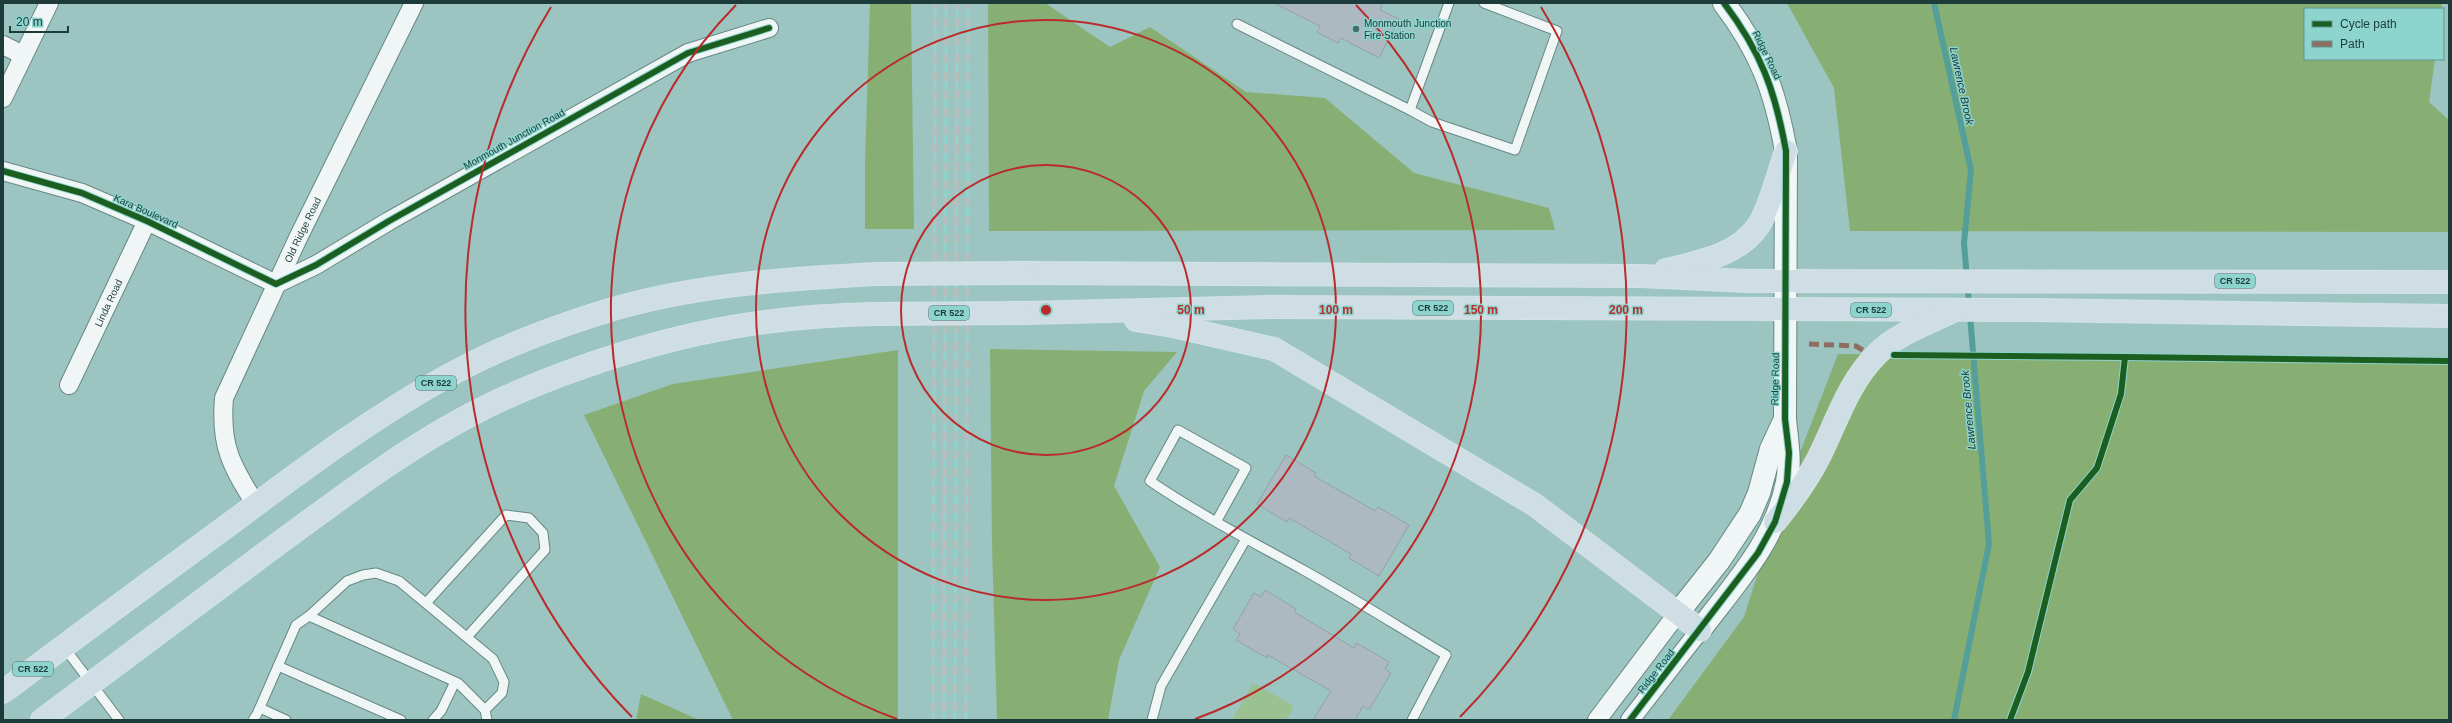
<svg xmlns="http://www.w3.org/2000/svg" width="2452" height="723" font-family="Arial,sans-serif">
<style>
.green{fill:#9bc092}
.forest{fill:#87af74}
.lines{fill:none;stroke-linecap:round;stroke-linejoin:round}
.stream{stroke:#559f9a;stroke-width:6}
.building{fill:#acb9c1;stroke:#94a1a8}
.service-casing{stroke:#678885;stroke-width:11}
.minor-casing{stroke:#678885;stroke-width:20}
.tertiary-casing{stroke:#678885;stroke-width:24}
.primary-casing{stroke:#d2e4e3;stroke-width:24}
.service{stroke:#f0f6f6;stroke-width:9}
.minor{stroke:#f0f6f6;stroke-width:18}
.tertiary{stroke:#f0f6f6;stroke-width:22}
.primary{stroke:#cfdee4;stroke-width:22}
.rail-casing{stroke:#b4bebd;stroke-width:4.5}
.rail{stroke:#8cd4cd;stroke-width:3;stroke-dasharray:9;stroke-linecap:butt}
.primary-bridge-casing{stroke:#d2e4e3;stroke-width:24;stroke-linecap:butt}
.primary-bridge{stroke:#cfdee4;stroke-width:22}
.quiet{stroke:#8d6e63;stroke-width:5;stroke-dasharray:10 5;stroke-linecap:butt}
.cycleway-casing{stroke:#8cd4cd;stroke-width:8}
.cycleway{stroke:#1b5e20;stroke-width:6}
.ring{fill:none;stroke:#ba2b2b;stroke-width:2}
.poi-dot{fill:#496b68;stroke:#8cd4cd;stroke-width:1.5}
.labels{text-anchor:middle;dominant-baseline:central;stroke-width:3;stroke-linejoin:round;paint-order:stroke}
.shield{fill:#8cd4cd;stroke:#3e6965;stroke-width:1}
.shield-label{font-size:9px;font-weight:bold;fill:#1d3b39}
.poi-label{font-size:10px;fill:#1d3b39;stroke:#8cd4cd;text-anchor:start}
.street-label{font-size:10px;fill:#1d3b39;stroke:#8cd4cd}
.water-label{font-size:11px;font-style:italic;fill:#183331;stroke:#8cd4cd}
.centre{fill:#ba2b2b;stroke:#8cd4cd;stroke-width:2}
.ring-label{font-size:12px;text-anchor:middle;font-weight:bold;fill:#ba2b2b;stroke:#8cd4cd;stroke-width:3;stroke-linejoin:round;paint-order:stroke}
</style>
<rect width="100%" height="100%" fill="#9cc4c0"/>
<polygon class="green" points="1253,683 1294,706 1286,720 1232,720"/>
<g class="forest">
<polygon points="870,3 911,3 914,229 865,229 865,163"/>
<polygon points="988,3 1045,3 1110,47 1150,27 1246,92 1325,98 1414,173 1549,208 1555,230 989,231"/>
<polygon points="1787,3 2442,3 2441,9 2305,9 2305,59 2435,59 2429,102 2449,120 2449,232 1850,231 1834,88"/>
<polygon points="990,349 1177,352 1144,391 1114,486 1160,567 1119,660 1108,720 997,720 992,543"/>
<polygon points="898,350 898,720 733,720 584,415 673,384"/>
<polygon points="1838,354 2449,357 2449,720 1668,720 1744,617 1779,507"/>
<polygon points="641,694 699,720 636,720"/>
</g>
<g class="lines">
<polyline class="stream" points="1934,3 1971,170 1964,243 1989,544 1954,720"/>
</g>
<g class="building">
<polygon points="1274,3 1383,3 1380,10 1399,19 1379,58 1341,38 1338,43 1317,32 1320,26"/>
<polygon points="1286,455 1316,473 1314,476 1375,511 1378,507 1409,525 1379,576 1349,558 1351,554 1289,518 1287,522 1257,504"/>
<polygon points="1265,590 1296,609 1294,612 1354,648 1357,643 1389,662 1385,669 1391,673 1369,710 1363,706 1355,720 1313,720 1331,691 1268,655 1267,658 1236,640 1240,634 1233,629 1254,593 1261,597"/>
</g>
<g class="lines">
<defs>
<g id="service">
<polyline points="1449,3 1410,110 1432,122 1515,150 1557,31 1484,3"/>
<polyline points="1237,24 1410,110"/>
<path d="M1216 522 1246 468 1178 430 1150 481C1200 515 1253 542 1305 571 1353 598 1399 627 1446 655L1412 720"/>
<polyline points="426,603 506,515 529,518 543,533 545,550 467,637"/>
<polyline points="309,616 347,581 363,575 376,573 399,581 493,659 504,682 502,693 485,710"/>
<polyline points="64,647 119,720"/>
<polyline points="278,666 401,720"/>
<polyline points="260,708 286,720"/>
<polyline points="253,720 257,714 296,625 309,616 458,683 485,710 487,720"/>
<polyline points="433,720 441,711 455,682"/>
<polyline points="1152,720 1161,686 1246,539"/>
</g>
<g id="minor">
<polyline points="3,45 23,55"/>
<polyline points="3,98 49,3"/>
<polyline points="3,171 82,193 147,221 276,284 316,265 389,221 688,53 769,28"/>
<path id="s1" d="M69 385 147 221"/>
<path id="s2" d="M256 505C231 465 220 446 224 398L298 238 414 3"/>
<polyline points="1597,720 1677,614"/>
<polyline points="1630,720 1700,630"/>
</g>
<g id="tertiary">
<polyline points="1677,614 1719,561 1750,514 1759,493 1771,449 1785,419"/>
<path d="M1700 630C1734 585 1776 540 1787 482 1791 462 1787 439 1785 419L1786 151C1775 90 1761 52 1724 3"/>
</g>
<g id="primary">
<path d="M1666 270C1702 262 1748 253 1764 215 1773 195 1779 172 1786 151"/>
<polyline points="1025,273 1641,276 1747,281 2449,282"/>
<polyline points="1025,313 1270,307 2026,310 2449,316"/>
<polyline points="1136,320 1173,326 1274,349 1535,505 1700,630"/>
<path d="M1775 522C1792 501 1807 481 1819 457 1837 421 1848 383 1877 354 1897 334 1926 324 1951 312"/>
<path d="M3 692C77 636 152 581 227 526 301 471 375 415 457 371 502 347 552 328 600 313 689 285 783 279 875 274"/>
<path d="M42 720C117 664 192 608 267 552 334 503 402 450 476 412 504 397 534 385 563 374 668 335 761 316 874 314"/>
</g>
</defs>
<use href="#service" class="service-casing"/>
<use href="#minor" class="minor-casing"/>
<use href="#tertiary" class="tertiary-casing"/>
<use href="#primary" class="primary-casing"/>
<use href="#service" class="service"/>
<use href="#minor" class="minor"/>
<use href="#tertiary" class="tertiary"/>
<use href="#primary" class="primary"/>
<defs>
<g id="rail">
<polyline points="933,720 935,3"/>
<polyline points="944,720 946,3"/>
<polyline points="955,720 957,3"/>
<polyline points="966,720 968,3"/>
</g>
</defs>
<use href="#rail" class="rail-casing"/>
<use href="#rail" class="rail"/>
<defs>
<g id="primary-bridge">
<polyline points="875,274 1025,273"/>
<polyline points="874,314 1025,313"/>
</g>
</defs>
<use href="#primary-bridge" class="primary-bridge-casing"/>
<use href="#primary-bridge" class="primary-bridge"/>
<polyline class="quiet" points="1809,344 1856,346 1866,352"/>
<defs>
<g id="cycleway">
<polyline points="3,171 82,193 147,221 276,284 316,265 389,221 688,53 769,28"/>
<polyline points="1894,355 2125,357 2121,394 2097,468 2070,500 2028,672 2010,720"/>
<polyline points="2125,357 2449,361"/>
<path d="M1630 720 1758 553 1775 522 1787 482 1789 453 1785 419 1786 151C1775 90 1761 52 1724 3"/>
</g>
</defs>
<use href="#cycleway" class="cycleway-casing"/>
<use href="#cycleway" class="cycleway"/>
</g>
<g class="ring">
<circle cx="1046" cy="310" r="145"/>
<circle cx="1046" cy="310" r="290"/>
<path d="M897 719A435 435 0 0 1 736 5M1356 5A435 435 0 0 1 1195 719"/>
<path d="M632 717A580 580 0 0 1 551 7M1541 7A580 580 0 0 1 1460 717"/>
</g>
<circle class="poi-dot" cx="1356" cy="29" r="4"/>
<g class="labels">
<g class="shield">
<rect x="2215" y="274" width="40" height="14" rx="3"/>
<rect x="1413" y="301" width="40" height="14" rx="3"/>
<rect x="1851" y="303" width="40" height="14" rx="3"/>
<rect x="929" y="306" width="40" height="14" rx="3"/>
<rect x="416" y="376" width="40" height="14" rx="3"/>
<rect x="13" y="662" width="40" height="14" rx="3"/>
</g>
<g class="shield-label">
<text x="2235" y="281">CR 522</text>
<text x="1433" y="308">CR 522</text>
<text x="1871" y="310">CR 522</text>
<text x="949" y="313">CR 522</text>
<text x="436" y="383">CR 522</text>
<text x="33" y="669">CR 522</text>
</g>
<g class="poi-label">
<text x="1364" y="23">Monmouth Junction<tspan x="1364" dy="12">Fire Station</tspan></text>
</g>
<g class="street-label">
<text transform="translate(1767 55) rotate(64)">Ridge Road</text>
<text transform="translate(514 139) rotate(-29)">Monmouth Junction Road</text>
<text transform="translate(146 211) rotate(24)">Kara Boulevard</text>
<text stroke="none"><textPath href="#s2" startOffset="300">Old Ridge Road</textPath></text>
<text stroke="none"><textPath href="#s1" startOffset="91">Linda Road</textPath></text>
<text transform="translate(1775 379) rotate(-89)">Ridge Road</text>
<text transform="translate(1656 671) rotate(-52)">Ridge Road</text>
</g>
<g class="water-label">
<text transform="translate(1962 86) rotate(78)">Lawrence Brook</text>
<text transform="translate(1968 410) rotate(-95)">Lawrence Brook</text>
</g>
</g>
<circle cx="1046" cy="310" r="6" class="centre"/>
<g class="ring-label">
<text x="1191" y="314">50 m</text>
<text x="1336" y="314">100 m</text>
<text x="1481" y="314">150 m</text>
<text x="1626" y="314">200 m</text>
</g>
<rect width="2452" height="723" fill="none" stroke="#1d3b39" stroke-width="8"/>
<rect x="2304" y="8" width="140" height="52" fill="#8cd4cd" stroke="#609792"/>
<rect x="2312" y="21" width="20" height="6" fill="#1b5e20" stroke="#609792"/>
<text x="2340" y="28" font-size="12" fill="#1d3b39">Cycle path</text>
<rect x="2312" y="41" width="20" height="6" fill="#8d6e63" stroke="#609792"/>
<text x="2340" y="48" font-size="12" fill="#1d3b39">Path</text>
<path d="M10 26v6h58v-6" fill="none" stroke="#1d3b39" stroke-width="2"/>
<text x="16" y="26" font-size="12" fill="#1d3b39" stroke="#8cd4cd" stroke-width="3" paint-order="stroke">20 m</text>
</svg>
